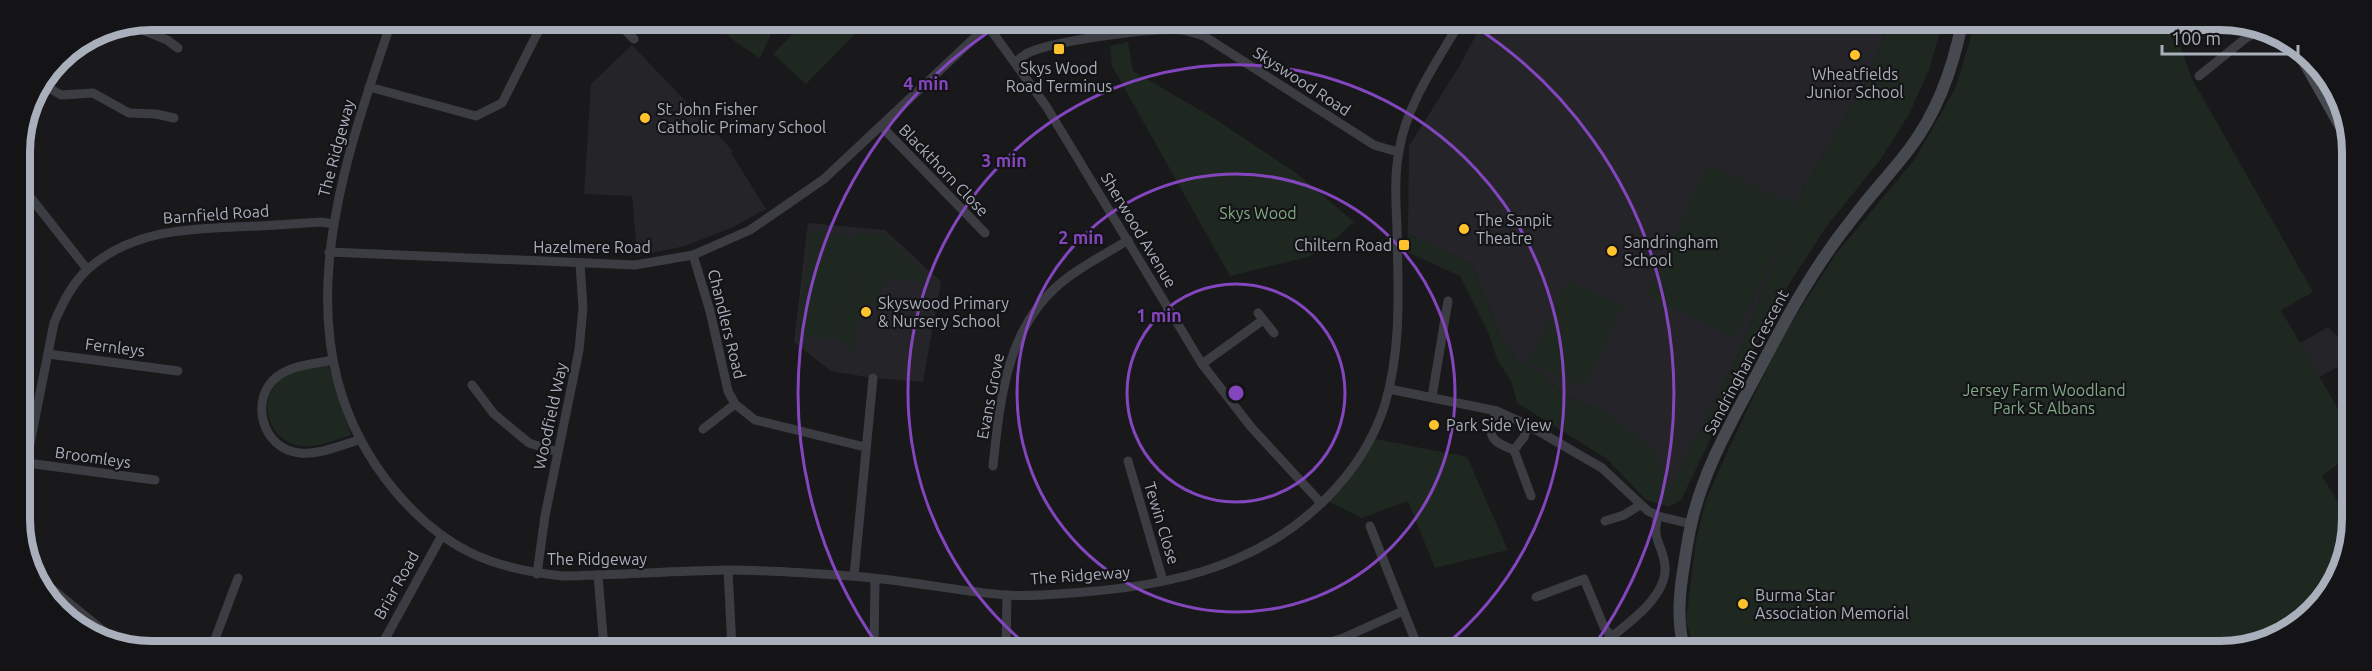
<svg xmlns="http://www.w3.org/2000/svg" width="2372" height="671" font-family="Ubuntu,sans-serif">
<style>
.built{fill:#252529}
.green{fill:#1e2820}
.lines{fill:none;stroke-linecap:round;stroke-linejoin:round}
.street{stroke:#3c3c43;stroke-width:9}
.secondary{stroke:#474951;stroke-width:12}
.ring{fill:none;stroke:#8446be;stroke-width:3}
.poi-dot{fill:#ffc32e;stroke:#141417;stroke-width:2}
.labels{text-anchor:middle;dominant-baseline:central;stroke-width:4.5;stroke-linejoin:round;paint-order:stroke}
.poi-label{font-size:16px;fill:#aaafbc;stroke:#141417;text-anchor:start}
.street-label{font-size:16px;fill:#aaafbc;stroke:#141417}
.park-label{font-size:16px;fill:#80a984;stroke:#141417}
.rim{fill:none;stroke:#aaafbc;stroke-width:8}
.centre{fill:#8446be;stroke:#141417;stroke-width:3}
.ring-label{font-size:18px;text-anchor:middle;font-weight:bold;fill:#8446be;stroke:#141417;stroke-width:4.5;stroke-linejoin:round;paint-order:stroke}
</style>
<rect width="100%" height="100%" fill="#19191c"/>
<g class="built">
<polygon points="1483,22 1518,22 1542,33 1547,22 1890,23 1863,87 1804,187 1739,352 1670,491 1616,422 1604,411 1568,397 1526,363 1516,360 1502,338 1472,265 1408,234 1409,146 1460,65"/>
<polygon points="632,45 733,151 731,153 766,209 733,227 685,246 637,256 632,196 584,194 591,84"/>
<polygon points="808,223 885,230 941,282 923,382 873,378 831,371 794,342"/>
<polygon points="2328,327 2349,348 2349,361 2319,377 2300,343"/>
</g>
<g class="green">
<path d="M718 21H777L760 58C748 50 720 34 718 21Z"/>
<polygon points="806,21 854,21 861,28 806,84 773,54"/>
<polygon points="1890,23 1942,23 1929,70 1909,114 1880,160 1826,227 1775,306 1681,500 1668,507 1646,500 1607,459 1517,403 1511,381 1497,359 1489,334 1460,276 1405,251 1408,234 1472,265 1502,338 1516,360 1526,363 1568,397 1604,411 1654,449 1670,490 1739,352 1791,220 1736,337 1647,295 1708,164 1797,205 1804,187 1863,87"/>
<polygon points="1973,23 2173,24 2191,77 2313,292 2281,310 2349,428 2349,456 2322,476 2348,519 2348,553 2307,619 2228,651 1695,650 1686,622 1696,540 1706,500 1730,446 1782,337 1836,254 1915,159 1955,89 1970,41"/>
<polygon points="1128,42 1133,71 1212,117 1296,173 1354,222 1327,246 1308,257 1230,276 1112,66 1110,46"/>
<polygon points="811,229 856,238 846,313 838,328 837,339 798,336"/>
<polygon points="857,232 884,235 935,283 890,278 883,284 880,306 860,303 853,350 845,348 846,344 838,338 849,308"/>
<polygon points="1568,280 1623,306 1584,388 1529,362"/>
<path d="M328 364 351 435C337 439 317 448 302 446 269 442 256 402 280 380 291 369 312 367 328 364Z"/>
<polygon points="1376,439 1467,457 1508,550 1435,568 1408,501 1362,518 1327,501"/>
</g>
<g class="lines">
<g class="street">
<path d="M392 20C339 175 277 349 395 491 443 548 490 569 563 576 618 575 672 571 726 570 767 570 809 573 850 576 902 579 954 591 1005 595 1031 597 1058 594 1084 592 1135 588 1188 580 1236 559 1303 531 1363 474 1385 404 1402 347 1398 288 1397 229 1396 203 1394 177 1399 151 1406 105 1437 62 1460 22"/>
<polyline points="615,20 634,39"/>
<polyline points="985,22 1046,106 1202,364 1251,427 1321,503"/>
<polyline points="137,23 138,28 167,40 178,48"/>
<path d="M1015 62C1019 59 1023 56 1026 54 1050 41 1155 27 1182 30 1190 31 1197 34 1204 36L1374 145 1398 152"/>
<polyline points="2199,76 2246,38 2263,29"/>
<polyline points="43,82 46,86 61,95 93,93 129,113 156,114 174,118"/>
<polyline points="369,87 476,116 502,103 544,20"/>
<polyline points="882,127 985,233"/>
<polyline points="20,184 87,269"/>
<polyline points="329,252 635,265 693,255 750,230 824,179 987,26"/>
<polyline points="693,255 710,311 728,391 735,404 755,420 865,447"/>
<polyline points="1258,313 1274,333"/>
<polyline points="48,354 178,371"/>
<path d="M332 360C315 364 292 365 278 376 248 398 262 450 300 453 319 455 341 445 359 440"/>
<polyline points="1202,364 1263,320"/>
<polyline points="472,385 494,414 529,443 558,452"/>
<polyline points="1389,389 1497,411 1528,425 1602,468 1648,511 1658,516 1691,524"/>
<polyline points="1432,397 1448,301"/>
<path d="M1497 411C1486 436 1490 441 1514 450L1524 437 1528 425"/>
<polyline points="703,429 735,404"/>
<polyline points="1514,450 1531,496"/>
<polyline points="1128,461 1163,581"/>
<polyline points="27,463 155,480"/>
<path d="M993 466C1000 401 1006 327 1062 282 1081 266 1106 254 1128 240"/>
<path d="M22 484 54 323C62 304 72 283 88 269 130 232 181 229 235 227 264 226 293 224 322 222L333 224"/>
<polyline points="1605,521 1624,515 1640,505"/>
<polyline points="1370,526 1419,650"/>
<polyline points="728,570 732,648"/>
<polyline points="537,574 545,516 579,350 583,308 580,264"/>
<polyline points="598,575 604,648"/>
<polyline points="854,576 873,378"/>
<polyline points="40,579 101,629 127,647"/>
<polyline points="1536,597 1584,579 1604,627 1611,636"/>
<polyline points="212,647 238,578"/>
<polyline points="380,648 441,537"/>
<polyline points="874,649 875,579"/>
<polyline points="1006,649 1007,595"/>
<polyline points="1308,649 1343,638 1403,611"/>
<path d="M1595 650C1618 630 1668 600 1665 566 1663 544 1651 541 1658 516"/>
</g>
<g class="secondary">
<polyline points="2297,49 2350,143"/>
<path d="M1684 650C1677 621 1679 594 1684 565 1686 552 1688 538 1691 525 1703 470 1732 421 1758 372 1786 318 1815 265 1853 218 1871 194 1892 172 1910 148 1938 111 1953 68 1962 23"/>
</g>
</g>
<g class="ring">
<circle cx="1236" cy="393" r="109"/>
<circle cx="1236" cy="393" r="219"/>
<path d="M1030 648A328 328 0 1 1 1442 648"/>
<path d="M879 647A438 438 0 0 1 1004 22M1471 24A438 438 0 0 1 1593 647"/>
</g>
<g class="poi-dot">
<rect x="1053" y="43" width="12" height="12" rx="3"/>
<circle cx="1855" cy="55" r="6"/>
<circle cx="645" cy="118" r="6"/>
<circle cx="1464" cy="229" r="6"/>
<rect x="1398" y="239" width="12" height="12" rx="3"/>
<circle cx="1612" cy="251" r="6"/>
<circle cx="866" cy="312" r="6"/>
<circle cx="1434" cy="425" r="6"/>
<circle cx="1743" cy="604" r="6"/>
</g>
<g class="labels">
<g class="poi-label">
<text x="1059" y="68" text-anchor="middle">Skys Wood<tspan x="1059" dy="18">Road Terminus</tspan></text>
<text x="1855" y="74" text-anchor="middle">Wheatfields<tspan x="1855" dy="18">Junior School</tspan></text>
<text x="657" y="109">St John Fisher<tspan x="657" dy="18">Catholic Primary School</tspan></text>
<text x="1476" y="220">The Sanpit<tspan x="1476" dy="18">Theatre</tspan></text>
<text x="1624" y="242">Sandringham<tspan x="1624" dy="18">School</tspan></text>
<text x="1392" y="245" text-anchor="end">Chiltern Road</text>
<text x="878" y="303">Skyswood Primary<tspan x="878" dy="18">&amp; Nursery School</tspan></text>
<text x="1446" y="425">Park Side View</text>
<text x="1755" y="595">Burma Star<tspan x="1755" dy="18">Association Memorial</tspan></text>
</g>
<g class="street-label">
<text transform="translate(1302 81) rotate(33)">Skyswood Road</text>
<text transform="translate(336 148) rotate(-75)">The Ridgeway</text>
<text transform="translate(944 170) rotate(46)">Blackthorn Close</text>
<text transform="translate(216 214) rotate(-4)">Barnfield Road</text>
<text transform="translate(1139 230) rotate(59)">Sherwood Avenue</text>
<text x="592" y="247">Hazelmere Road</text>
<text transform="translate(727 324) rotate(76)">Chandlers Road</text>
<text transform="translate(115 347) rotate(7)">Fernleys</text>
<text transform="translate(1746 362) rotate(-62)">Sandringham Crescent</text>
<text transform="translate(990 396) rotate(-79)">Evans Grove</text>
<text transform="translate(550 416) rotate(-78)">Woodfield Way</text>
<text transform="translate(93 457) rotate(8)">Broomleys</text>
<text transform="translate(1162 523) rotate(73)">Tewin Close</text>
<text x="597" y="559">The Ridgeway</text>
<text transform="translate(1080 575) rotate(-4)">The Ridgeway</text>
<text transform="translate(396 585) rotate(-61)">Briar Road</text>
</g>
<g class="park-label">
<text x="1258" y="213">Skys Wood</text>
<text x="2044" y="390">Jersey Farm Woodland<tspan x="2044" dy="18">Park St Albans</tspan></text>
</g>
</g>
<path d="M0 0H2372V671H0ZM152 30H2220A122 122 0 0 1 2342 152V519A122 122 0 0 1 2220 641H152A122 122 0 0 1 30 519V152A122 122 0 0 1 152 30Z" fill="#141417" fill-rule="evenodd"/>
<path class="rim" d="M152 30H2220A122 122 0 0 1 2342 152V519A122 122 0 0 1 2220 641H152A122 122 0 0 1 30 519V152A122 122 0 0 1 152 30Z"/>
<circle cx="1236" cy="393" r="9" class="centre"/>
<g class="ring-label">
<text x="926" y="90">4 min</text>
<text x="1004" y="167">3 min</text>
<text x="1081" y="244">2 min</text>
<text x="1159" y="322">1 min</text>
</g>
<path d="M2162 45v9h136v-9" fill="none" stroke="#aaafbc" stroke-width="3"/>
<text x="2171" y="45" font-size="18" fill="#aaafbc" stroke="#141417" stroke-width="4.5" paint-order="stroke">100 m</text>
</svg>
